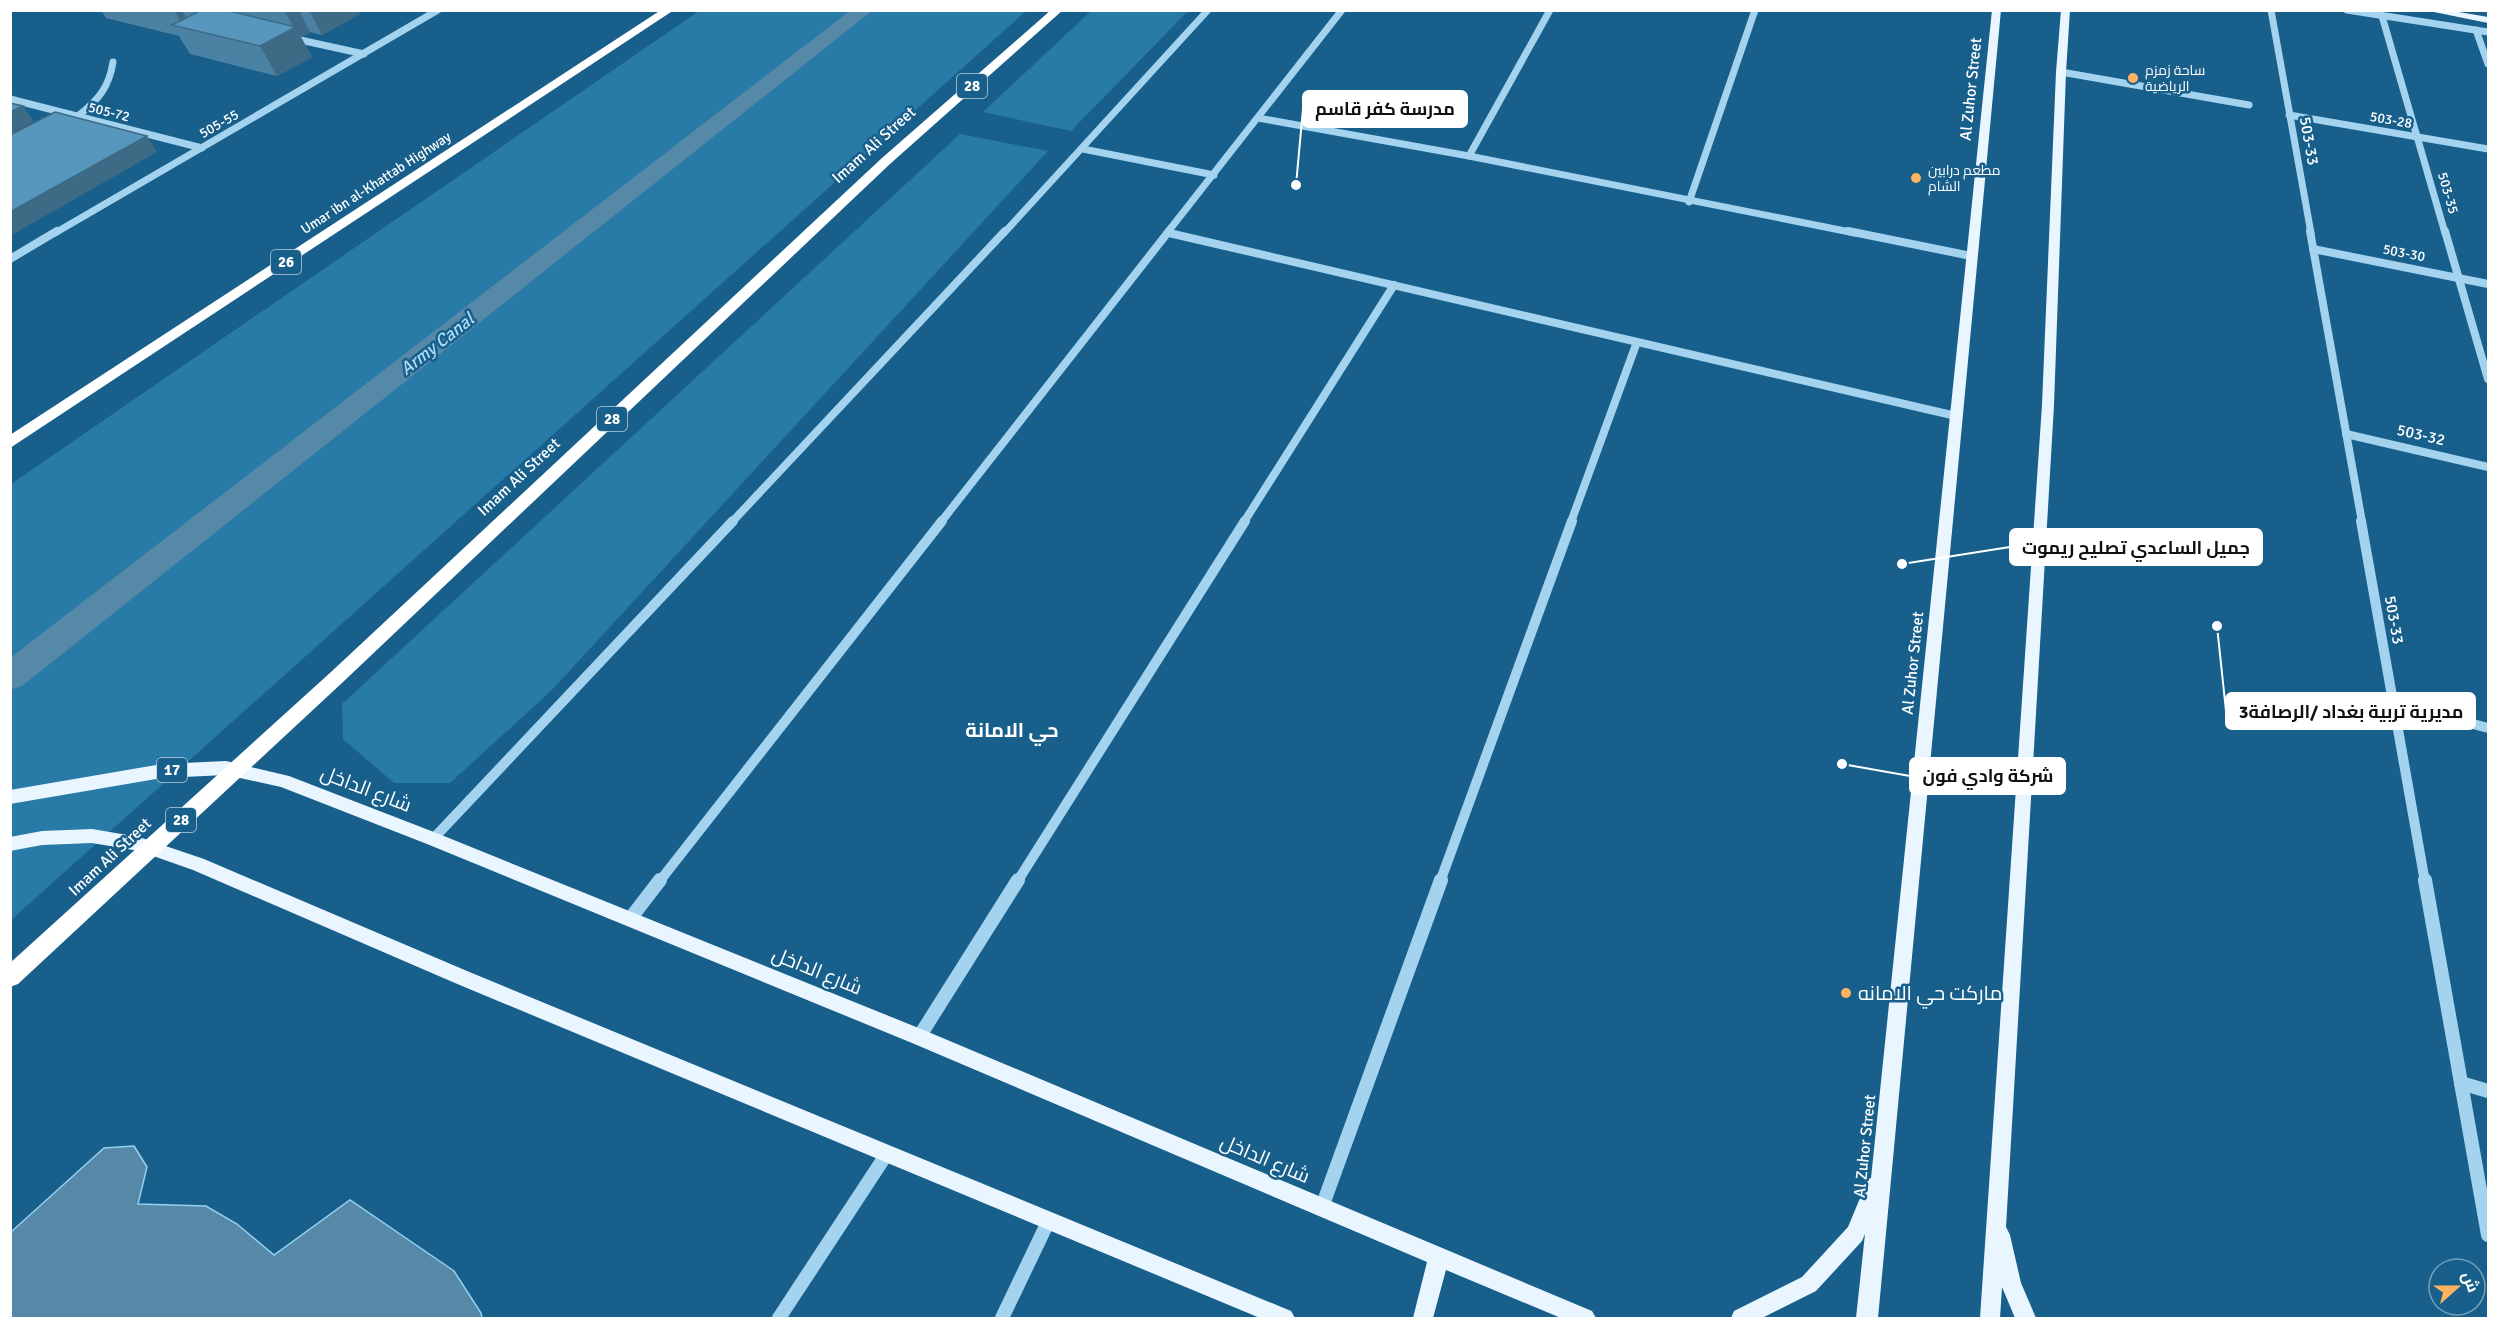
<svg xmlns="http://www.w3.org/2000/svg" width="2499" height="1329" font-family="Signika,Cairo,sans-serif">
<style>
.green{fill:#287aa7}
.water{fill:#5688a7;stroke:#95d0f0;stroke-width:1.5}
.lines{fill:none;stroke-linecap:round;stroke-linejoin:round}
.canal{fill:#5688a7;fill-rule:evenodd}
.minor-far3{stroke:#a3d3ee;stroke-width:7}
.minor-far2{stroke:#a3d3ee;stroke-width:8}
.minor-far1{stroke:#a3d3ee;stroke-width:10}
.minor{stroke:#a3d3ee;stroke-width:14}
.major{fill:#eaf6ff;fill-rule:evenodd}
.highway{fill:#fff;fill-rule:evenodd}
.wall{fill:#4b82a3}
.shaded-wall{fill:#3d6a84}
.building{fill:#5797bd;stroke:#3d6a84;stroke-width:1.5}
.poi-dot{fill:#ffb360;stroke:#18608b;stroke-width:2}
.labels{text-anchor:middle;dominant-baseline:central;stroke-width:5;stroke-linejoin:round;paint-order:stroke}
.far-poi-label{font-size:14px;fill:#fff;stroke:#18608b;text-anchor:start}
.far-street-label{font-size:14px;fill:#fff;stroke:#18608b}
.shield{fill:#18608b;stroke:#bacfdc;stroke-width:1.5}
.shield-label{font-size:15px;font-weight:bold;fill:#fff}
.street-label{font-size:16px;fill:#fff;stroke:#18608b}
.water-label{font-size:18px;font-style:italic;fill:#aedcf5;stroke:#18608b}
.quarter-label{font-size:20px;font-weight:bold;fill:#fff;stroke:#18608b}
.near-street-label{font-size:20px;fill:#fff;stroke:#18608b}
.near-poi-label{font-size:20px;fill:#fff;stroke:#18608b;text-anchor:start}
.leader{fill:none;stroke:#fff;stroke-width:2}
.callout-dot{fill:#fff;stroke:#18608b;stroke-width:2}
.callout{fill:#fff;stroke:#fff;stroke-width:2}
.callout-label{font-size:18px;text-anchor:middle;font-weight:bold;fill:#111}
</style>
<rect width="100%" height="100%" fill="#18608b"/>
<g class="green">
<polygon points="699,11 1026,11 11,920 11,484"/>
<polygon points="1091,11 1188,11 1071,131 983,112"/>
<polygon points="960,134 1048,151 551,691 450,783 394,783 343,739 342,704"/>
</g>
<polygon class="water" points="134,1146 147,1167 138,1204 206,1206 237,1224 274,1255 350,1200 454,1271 481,1313 482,1318 11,1318 11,1232 104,1148"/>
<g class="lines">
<polygon class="canal" points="851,10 873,10 22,686 10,690 10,658"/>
<g class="minor-far3">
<polyline points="2271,10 2311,233"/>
<polyline points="2347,10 2488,32"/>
<polyline points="2382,16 2445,233"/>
<polyline points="2476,30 2488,64"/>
<polyline points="291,38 364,54"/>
<polyline points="2061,72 2249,105"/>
<polyline points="10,99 202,148"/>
<polyline points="2289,115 2488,149"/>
<path d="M78 116C98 100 109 88 113 62"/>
<polyline points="1258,118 1469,156 1855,233"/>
<polyline points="1083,149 1214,175"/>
<polyline points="1469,156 1550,10"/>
<polyline points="1689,202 1755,10"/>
<polyline points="55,233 438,10"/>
<polyline points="1004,233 1208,10"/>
<polyline points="1167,233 1342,10"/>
</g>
<g class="minor-far2">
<polyline points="1848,231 1971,256"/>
<polyline points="2310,231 2362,522"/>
<polyline points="2445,231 2488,379"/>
<polyline points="1169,233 1956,416"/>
<polyline points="2313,249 2488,284"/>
<polyline points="10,259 57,231"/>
<polyline points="2346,434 2488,467"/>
<polyline points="732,522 1005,231"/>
<polyline points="941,522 1169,231"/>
<polyline points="1244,522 1394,285"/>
<polyline points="1571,522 1637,342"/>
</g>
<g class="minor-far1">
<polyline points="2361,521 2425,882"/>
<polyline points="2394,703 2488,728"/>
<polyline points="433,839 733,521"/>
<polyline points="659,882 942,521"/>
<polyline points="1017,882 1245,521"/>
<polyline points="1440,882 1572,521"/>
</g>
<g class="minor">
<polyline points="2425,880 2488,1235"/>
<polyline points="630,919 660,880"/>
<polyline points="919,1037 1018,880"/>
<polyline points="2461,1083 2488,1091"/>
<polyline points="1322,1207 1441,880"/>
<polyline points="779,1318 886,1155"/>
<polyline points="1002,1318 1048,1222"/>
</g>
<g class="major">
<polygon points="1992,10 2001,10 1878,1318 1856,1318 1865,1234 1862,1241 1816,1291 1762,1318 1731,1318 1734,1311 1802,1277 1848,1227 1868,1179 1871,1178"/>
<polygon points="2061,10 2070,10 2066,72 2054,405 2006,1227 2010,1235 2021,1283 2036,1318 2015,1318 2002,1287 2000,1318 1980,1318 2042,405 2056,72"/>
<polygon points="2424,10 2447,10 2488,17 2488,23"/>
<polygon points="226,761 289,776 439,834 926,1031 1592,1311 1596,1318 1561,1318 1446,1270 1433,1318 1413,1318 1427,1262 912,1043 427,844 281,787 226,775 162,778 10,804 10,790 162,764"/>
<polygon points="92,829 139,837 204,859 467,971 1291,1311 1295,1318 1260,1318 455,983 193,870 139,851 92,843 42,845 10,851 10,837 42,831"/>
</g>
<g class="highway">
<polygon points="661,10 674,10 10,448 10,435"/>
<polygon points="1051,10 1063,10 890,164 343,682 18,984 10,987 10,963 331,672 882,158"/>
</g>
</g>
<polygon class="wall" points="101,10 358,10 360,14 322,35 310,32 301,37 312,57 277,76 190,54 179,36 106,18"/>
<g class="shaded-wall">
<polygon points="174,10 182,10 193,30 184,27"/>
<polygon points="284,10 299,10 310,32 301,37 312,57 277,76 260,46 294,28"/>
<polygon points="309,10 358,10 360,14 322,35"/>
<polygon points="23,106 34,122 10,134 10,112"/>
<polygon points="147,136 157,152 10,236 10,212"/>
</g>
<g class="building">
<polygon points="197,10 225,10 296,27 260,46 172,25 200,11"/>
<polygon points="10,103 23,106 10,112"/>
<polygon points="55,112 147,136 10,212 10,135"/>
</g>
<g class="poi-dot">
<circle cx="2133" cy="78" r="6"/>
<circle cx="1916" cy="178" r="6"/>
<circle cx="1846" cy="993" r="6"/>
</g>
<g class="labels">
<g class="far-poi-label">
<text x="2145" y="70">ساحة زمزم<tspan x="2145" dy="16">الرياضية</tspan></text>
<text x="1928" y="170">مطعم درابين<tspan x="1928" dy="16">الشام</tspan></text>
</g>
<g class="far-street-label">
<text transform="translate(109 112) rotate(14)">505-72</text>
<text transform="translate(2391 120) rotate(10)">503-28</text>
<text transform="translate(219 124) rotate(-30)">505-55</text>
<text transform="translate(376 183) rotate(-33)">Umar ibn al-Khattab Highway</text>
<text transform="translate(2448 193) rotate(74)">503-35</text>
<text transform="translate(2404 253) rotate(11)">503-30</text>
</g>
<g class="shield">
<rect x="957" y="74" width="30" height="24" rx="4.5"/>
<rect x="271" y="250" width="30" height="24" rx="4.5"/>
<rect x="597" y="407" width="30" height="24" rx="4.5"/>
<rect x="157" y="758" width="30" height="24" rx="4.5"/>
<rect x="166" y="808" width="30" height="24" rx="4.5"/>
</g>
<g class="shield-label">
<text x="972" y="86">28</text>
<text x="286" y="262">26</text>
<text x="612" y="419">28</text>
<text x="172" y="770">17</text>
<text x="181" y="820">28</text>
</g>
<g class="street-label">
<text transform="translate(1971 89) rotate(-84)">Al Zuhor Street</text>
<text transform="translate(2309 141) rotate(80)">503-33</text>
<text transform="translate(874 145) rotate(-42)">Imam Ali Street</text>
<text transform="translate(2421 435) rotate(13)">503-32</text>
<text transform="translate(519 477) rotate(-43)">Imam Ali Street</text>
<text transform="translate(2394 620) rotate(80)">503-33</text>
<text transform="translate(1913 663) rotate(-84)">Al Zuhor Street</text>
<text transform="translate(110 857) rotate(-43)">Imam Ali Street</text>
<text transform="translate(1865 1146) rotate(-84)">Al Zuhor Street</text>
</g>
<g class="water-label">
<text transform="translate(437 344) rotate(-38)">Army Canal</text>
</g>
<g class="quarter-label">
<text x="1012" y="730">حي الامانة</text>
</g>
<g class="near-street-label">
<text transform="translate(366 789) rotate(21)">شارع الداخل</text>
<text transform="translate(817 971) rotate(22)">شارع الداخل</text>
<text transform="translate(1265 1159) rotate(23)">شارع الداخل</text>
</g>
<g class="near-poi-label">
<text x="1858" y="993">ماركت حي الامانه</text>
</g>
</g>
<path class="leader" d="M1296 185L1303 109M1902 564L2010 547M2217 626L2226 711M1842 764L1910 776"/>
<g class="callout-dot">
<circle cx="1296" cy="185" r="6"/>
<circle cx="1902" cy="564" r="6"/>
<circle cx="2217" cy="626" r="6"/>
<circle cx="1842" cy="764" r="6"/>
</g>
<g class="callout">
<rect x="1303" y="91" width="164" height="36" rx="6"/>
<rect x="2010" y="529" width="252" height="36" rx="6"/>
<rect x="2226" y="693" width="249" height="36" rx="6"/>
<rect x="1910" y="758" width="155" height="36" rx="6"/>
</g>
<g class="callout-label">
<text x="1385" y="115">مدرسة كفر قاسم</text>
<text x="2136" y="554">جميل الساعدي تصليح ريموت</text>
<text x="2351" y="718">مديرية تربية بغداد /الرصافة3</text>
<text x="1988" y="782">شركة وادي فون</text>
</g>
<rect width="2499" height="1329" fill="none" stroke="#ffffff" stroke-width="24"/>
<g transform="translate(2457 1287) rotate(69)"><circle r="28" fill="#18608b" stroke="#74a0b9" stroke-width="1.5"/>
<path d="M0-4.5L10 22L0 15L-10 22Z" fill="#ffb360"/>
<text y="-9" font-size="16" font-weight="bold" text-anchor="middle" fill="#ffffff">ش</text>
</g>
</svg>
